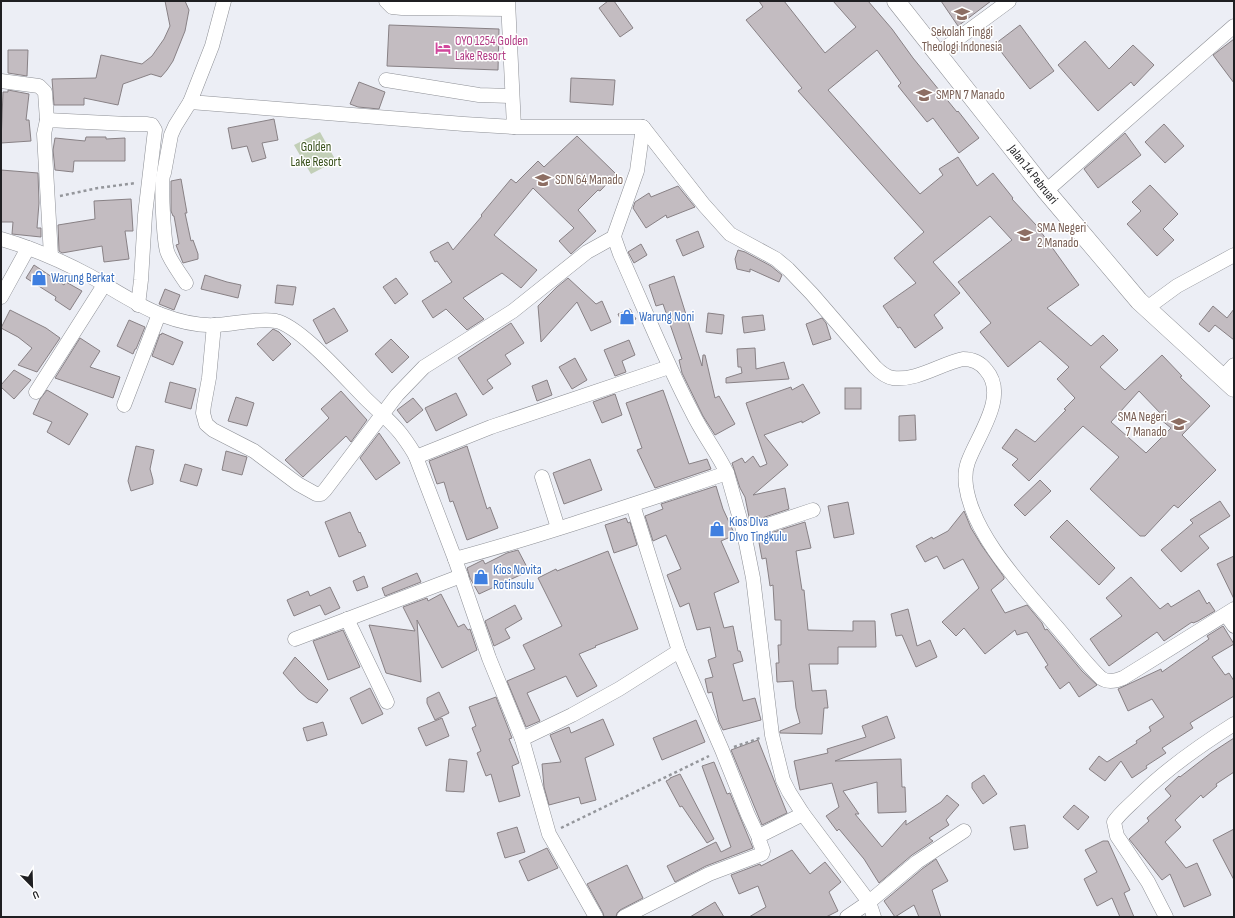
<svg xmlns="http://www.w3.org/2000/svg" width="1235" height="918" font-family="'Sofia Sans Condensed',sans-serif">
<style>
.green{fill:#c2cfb7}
.building{fill:#c3bcc1;stroke:#888185;fill-rule:evenodd}
.lines{fill:none;stroke-linecap:round;stroke-linejoin:round}
.minor-casing{stroke:#8e9096;stroke-width:15}
.major-casing{stroke:#8e9096;stroke-width:19}
.path{stroke:#94969b;stroke-width:2.5;stroke-dasharray:3 3;stroke-linecap:butt}
.minor{stroke:#fff;stroke-width:14}
.major{stroke:#fff;stroke-width:18}
.labels{text-anchor:middle;dominant-baseline:central;stroke-width:3;stroke-linejoin:round;paint-order:stroke}
.education-label{font-size:13px;fill:#785e54;stroke:#fff;text-anchor:start}
.hotel-label{font-size:13px;fill:#b23c85;stroke:#fff;text-anchor:start}
.park-label{font-size:13px;fill:#374f1a;stroke:#fff}
.street-label{font-size:13px;fill:#1f1f22;stroke:#fff}
.shop-label{font-size:13px;fill:#366cbe;stroke:#fff;text-anchor:start}
</style>
<rect width="100%" height="100%" fill="#eceef5"/>
<polygon class="green" points="320,132 336,161 311,174 294,145"/>
<g class="building">
<polygon points="165,1 185,1 189,10 185,31 173,61 167,70 161,77 151,74 123,84 118,105 84,98 84,105 54,105 52,79 96,78 101,55 142,64 152,56 164,39 170,26"/>
<polygon points="608,1 614,1 633,28 620,37 599,8"/>
<path d="M759 1H784L825 53 856 27 833 1H868L892 29 913 58 957 112 958 111 979 138 959 153 933 118 927 122 898 86 901 83 877 50 828 90 920 194 943 175 939 169 958 157 977 186 993 173 1013 198 1012 199 1036 225 1079 285 1047 308 1091 346 1103 335 1118 350 1100 367 1125 390 1162 355 1182 376 1180 377 1210 406 1182 435 1216 470 1178 508 1174 505 1145 536H1140L1090 489 1119 457 1083 426 1029 481 1012 465 1018 459 1002 448 1016 429 1035 442 1066 410 1064 409 1075 398 1057 379 1069 367 1040 341 1008 367 980 332 991 323 958 282 1012 240 990 216 933 262 960 293 934 315 943 328 915 348 900 327 898 328 883 306 916 283 894 258 924 232 798 91 802 88 746 20 763 7ZM1139 391 1163 416 1160 419 1171 428 1146 453 1111 422Z"/>
<polygon points="941,1 991,1 958,26"/>
<polygon points="389,25 499,29 498,70 387,66"/>
<polygon points="1020,25 1054,71 1030,89 995,44"/>
<polygon points="1234,39 1234,83 1213,55"/>
<polygon points="1085,41 1109,69 1133,45 1154,65 1134,86 1131,82 1098,111 1058,65"/>
<polygon points="8,50 28,50 27,76 8,73"/>
<polygon points="571,78 615,80 613,105 570,102"/>
<polygon points="359,82 385,92 379,109 358,107 350,104"/>
<polygon points="8,90 29,94 26,120 29,120 31,141 1,143 3,92 8,92"/>
<polygon points="274,119 278,140 262,143 266,158 252,162 247,146 232,149 228,128"/>
<polygon points="1164,124 1184,146 1165,163 1145,142"/>
<polygon points="1125,133 1141,155 1098,188 1084,169"/>
<polygon points="577,136 616,174 600,191 598,190 578,210 596,231 571,254 559,241 574,228 533,188 494,235 537,270 521,288 502,273 463,298 484,319 467,330 446,309 433,318 422,301 452,282 437,261 435,262 430,252 448,242 453,250 482,216 481,215 511,179 516,183 538,161 544,167"/>
<polygon points="86,137 106,137 106,139 125,138 125,161 74,161 73,172 55,170 53,150 55,138 85,141"/>
<polygon points="1,170 38,173 39,203 37,228 41,228 41,237 12,234 13,222 1,222"/>
<polygon points="181,179 187,213 185,213 191,241 193,240 198,254 198,259 183,263 176,245 179,244 174,216 173,216 171,211 171,181"/>
<polygon points="1150,185 1178,214 1163,229 1174,240 1157,256 1127,224 1141,211 1132,202"/>
<polygon points="678,186 695,207 667,218 666,215 646,228 633,208 635,202 649,193 651,197"/>
<polygon points="131,199 133,231 125,231 129,259 104,262 102,246 62,253 59,251 58,225 95,219 94,201"/>
<polygon points="698,231 704,247 683,256 676,240"/>
<polygon points="641,244 647,255 634,263 628,252"/>
<polygon points="738,250 745,252 771,266 782,275 779,282 750,269 750,272 737,269 735,259"/>
<polygon points="34,265 64,285 66,282 82,291 70,310 55,300 56,297 26,278"/>
<polygon points="205,275 227,282 241,285 238,298 201,289"/>
<polygon points="674,276 702,366 703,355 705,355 715,398 719,396 735,424 715,435 703,416 682,373 679,360 682,359 663,304 656,306 649,285"/>
<polygon points="396,278 408,294 395,304 383,287"/>
<polygon points="568,278 596,304 602,301 611,322 591,331 577,302 541,342 538,306 557,287"/>
<polygon points="277,285 296,287 293,305 275,303"/>
<polygon points="165,289 180,295 174,310 159,304"/>
<polygon points="1213,306 1227,318 1234,309 1234,340 1215,325 1209,332 1199,324"/>
<polygon points="334,308 348,331 326,344 313,320"/>
<polygon points="630,309 636,319 623,325 618,314"/>
<polygon points="10,310 46,328 60,338 37,372 18,365 32,348 18,337 1,328"/>
<polygon points="708,313 724,315 722,334 706,332"/>
<polygon points="763,315 765,330 744,333 742,317"/>
<polygon points="822,318 826,323 831,339 813,345 806,324"/>
<polygon points="129,320 145,327 136,349 135,349 133,354 117,346"/>
<polygon points="511,323 524,343 505,355 511,364 487,380 493,388 483,395 458,358"/>
<polygon points="273,329 279,332 291,344 273,361 257,344"/>
<polygon points="162,333 183,342 173,365 152,356 160,334 161,335"/>
<polygon points="80,338 100,351 90,367 120,377 113,398 55,378"/>
<polygon points="391,339 409,357 392,373 375,354"/>
<polygon points="629,340 635,355 622,361 626,372 615,376 604,350"/>
<polygon points="755,348 756,369 784,362 789,379 726,383 726,378 742,373 741,367 738,367 737,349"/>
<polygon points="575,358 587,380 572,389 559,367"/>
<polygon points="14,370 31,380 14,399 1,387 1,385"/>
<polygon points="547,380 552,395 537,401 532,386"/>
<polygon points="170,382 196,389 191,409 165,402"/>
<polygon points="803,384 820,413 802,423 802,421 764,435 788,465 753,495 785,488 789,509 750,522 745,497 740,488 732,463 742,458 745,463 753,456 760,467 767,464 746,403 791,387 792,390"/>
<rect x="845" y="388" width="16" height="21"/>
<polygon points="47,390 88,414 69,445 47,432 52,422 33,414 40,399"/>
<polygon points="663,390 689,464 707,459 711,469 655,488 637,450 642,448 626,403"/>
<polygon points="341,391 367,420 351,442 346,436 303,477 285,460 329,418 321,409"/>
<polygon points="456,393 467,415 436,431 425,408"/>
<polygon points="615,394 622,415 602,423 593,402"/>
<polygon points="236,397 254,403 247,426 228,421"/>
<polygon points="413,398 423,410 407,423 397,410"/>
<polygon points="915,415 916,440 899,441 899,416"/>
<polygon points="379,433 400,463 376,480 360,458"/>
<polygon points="136,446 154,450 150,469 153,480 153,484 131,491 128,481"/>
<polygon points="467,446 487,509 490,507 498,528 467,540 453,501 450,502 444,482 437,484 429,461"/>
<polygon points="226,451 247,457 242,475 222,470"/>
<polygon points="590,459 602,490 564,504 553,473"/>
<polygon points="185,464 202,469 197,486 180,481"/>
<polygon points="1040,480 1051,491 1025,516 1014,505"/>
<polygon points="716,486 723,509 735,535 721,541 739,582 714,593 724,628 733,626 738,651 740,651 743,661 733,664 743,701 755,698 761,720 723,730 719,722 712,692 708,693 705,679 713,677 708,660 716,657 710,627 697,630 689,603 680,607 667,575 681,569 666,535 653,541 645,516 663,509 661,504"/>
<polygon points="1220,501 1230,516 1199,536 1209,548 1181,572 1161,550 1193,523 1190,520"/>
<polygon points="848,502 854,534 834,538 828,506"/>
<polygon points="964,511 971,528 982,546 1004,577 1004,579 991,590 1005,613 1027,605 1042,623 1045,630 1047,629 1082,671 1097,685 1079,697 1069,682 1060,689 1045,667 1048,665 1027,632 1017,635 1015,630 985,654 964,628 956,636 942,622 979,588 963,559 944,569 937,556 925,562 916,546 932,537 933,539 948,531"/>
<polygon points="350,512 359,533 360,532 366,546 339,557 325,522"/>
<polygon points="626,518 628,523 630,522 637,545 614,553 605,525"/>
<polygon points="1067,520 1115,568 1099,585 1050,537"/>
<polygon points="805,522 811,548 796,551 802,590 804,590 808,630 853,631 853,621 875,621 876,647 838,647 838,664 809,664 812,691 826,690 828,708 824,708 822,734 780,733 780,731 800,723 796,708 793,681 777,682 776,663 779,663 778,645 781,645 781,620 775,620 773,585 770,586 766,558 762,559 758,537"/>
<polygon points="518,550 529,571 479,594 470,578 467,568 483,560 485,564 507,553"/>
<polygon points="608,551 638,629 595,646 596,647 579,654 597,686 577,697 566,676 527,693 540,721 526,727 507,681 535,669 523,645 562,626 538,578 556,569 557,571"/>
<polygon points="1234,556 1234,599 1217,564"/>
<polygon points="417,573 421,582 385,596 382,588"/>
<polygon points="364,576 368,587 357,591 353,581"/>
<polygon points="1131,577 1160,609 1168,603 1171,607 1199,590 1207,604 1209,602 1215,611 1198,621 1193,623 1192,622 1164,641 1157,632 1109,666 1090,639 1122,616 1106,598"/>
<polygon points="330,587 340,608 325,615 320,605 294,616 287,600 308,591 310,596"/>
<polygon points="441,594 458,627 464,624 468,630 470,629 477,650 442,668 417,620 421,682 386,673 369,625 415,631 403,607 427,598 428,601"/>
<polygon points="515,605 522,619 505,629 510,638 494,646 485,621"/>
<polygon points="908,609 917,646 930,640 937,657 916,667 902,635 896,636 891,614"/>
<polygon points="1223,626 1234,644 1212,657 1225,675 1229,673 1234,681 1234,696 1190,723 1193,728 1162,748 1166,753 1146,766 1147,768 1132,778 1121,761 1105,781 1089,769 1099,756 1107,762 1137,743 1136,741 1151,731 1149,727 1164,717 1152,699 1128,711 1118,689 1161,669 1162,672 1209,639 1207,636"/>
<polygon points="343,630 360,667 328,680 313,641"/>
<polygon points="295,657 328,690 317,703 308,699 299,691 283,673"/>
<polygon points="370,688 383,714 362,724 350,698"/>
<polygon points="439,692 449,713 435,720 427,703 427,698"/>
<polygon points="496,697 512,738 509,739 519,763 512,766 520,796 499,802 491,774 486,776 477,753 481,751 472,728 476,726 469,707"/>
<polygon points="887,716 895,738 835,761 901,759 902,787 905,787 906,812 878,813 877,782 843,791 859,814 855,814 882,847 906,820 906,825 941,802 947,795 959,805 946,820 949,825 929,838 933,841 912,855 879,883 864,859 839,829 837,831 826,816 839,807 832,783 800,790 794,761 828,753 827,749 866,737 862,726"/>
<polygon points="442,718 449,736 426,746 418,728"/>
<polygon points="603,719 614,745 585,758 596,800 581,804 579,797 549,805 544,787 542,764 561,762 550,735 569,727 571,733"/>
<polygon points="696,720 705,742 662,760 653,738"/>
<polygon points="323,722 327,735 307,741 303,728"/>
<polygon points="1234,738 1234,772 1216,784 1217,786 1203,798 1201,795 1175,820 1181,827 1165,842 1186,868 1197,863 1211,895 1184,907 1170,874 1162,880 1129,839 1149,821 1147,818 1171,796 1165,789 1179,776 1180,777 1211,753"/>
<polygon points="758,740 787,813 762,825 731,750"/>
<polygon points="449,759 467,761 464,792 446,791"/>
<polygon points="714,762 727,794 730,793 753,848 706,866 675,882 667,866 716,842 721,852 731,847 702,766"/>
<polygon points="680,774 714,839 707,843 682,806 680,807 666,781 670,779 670,778"/>
<polygon points="984,775 997,794 983,804 972,788 972,783"/>
<polygon points="1074,805 1089,817 1078,830 1063,817"/>
<polygon points="1025,825 1028,848 1014,850 1010,827"/>
<polygon points="517,827 525,852 505,858 497,833"/>
<polygon points="1234,829 1234,880 1213,840"/>
<polygon points="1103,841 1108,841 1130,890 1124,893 1134,917 1120,917 1112,898 1097,906 1084,879 1097,872 1085,850"/>
<polygon points="547,848 558,868 528,881 519,861"/>
<polygon points="792,850 810,874 825,862 841,882 829,892 838,911 826,917 749,917 766,907 758,886 739,894 731,875 760,864 761,866"/>
<polygon points="936,859 948,881 932,890 941,917 919,917 914,905 895,917 884,901 922,869"/>
<polygon points="627,865 643,898 620,910 617,913 616,917 604,917 603,913 587,884"/>
<polygon points="715,902 724,917 690,917"/>
</g>
<g class="lines">
<defs>
<g id="minor">
<path d="M224 1 212 46 190 102 464 124 514 127H643L704 205 730 234 776 259 788 269 812 294 875 367C880 372 886 377 893 378 917 381 940 364 963 359 973 359 980 362 986 370 1009 396 977 436 968 462 965 470 965 478 966 486 973 536 1024 588 1055 625 1070 642 1084 662 1101 678 1108 683 1116 681 1123 678L1234 609"/>
<polyline points="386,1 392,7 402,8 508,9"/>
<polyline points="508,1 514,127"/>
<polyline points="937,54 1009,1"/>
<polyline points="386,80 479,95 512,96"/>
<polyline points="1,81 39,86 45,92 47,120"/>
<polyline points="1046,191 1234,26"/>
<path d="M1 239C32 248 62 261 90 276 115 290 136 305 162 315 178 321 199 326 216 325 235 324 257 318 276 321 300 326 346 379 365 398 377 410 391 421 401 434 407 442 412 449 416 457L455 559C547 534 637 503 727 473 717 452 702 433 692 412 665 361 644 307 620 254L614 237 615 233 637 171 643 127"/>
<polyline points="51,256 44,134 47,120 128,124 146,124 152,125 155,130 145,215 141,280 138,305"/>
<path d="M186 283C181 275 169 259 167 251 164 240 160 180 164 173L171 135 175 126 190 102"/>
<polyline points="1,297 28,248"/>
<polyline points="1147,308 1177,286 1234,255"/>
<polyline points="214,325 209,378 204,405 203,413 206,424 213,430 254,451 298,484 316,494 321,494 325,490 397,395 424,367 513,311 587,252 614,237"/>
<polyline points="1223,377 1234,365"/>
<polyline points="36,392 104,285"/>
<polyline points="124,405 159,314"/>
<polyline points="416,457 491,427 669,367"/>
<polyline points="727,473 744,533 753,578 772,735 783,780 789,792 803,814 869,902 874,917"/>
<polyline points="542,477 558,528"/>
<polyline points="633,505 679,651 722,750 748,815 759,838"/>
<polyline points="744,533 813,510"/>
<polyline points="455,559 489,658 522,739 549,834 596,917"/>
<polyline points="1226,615 1234,626"/>
<polyline points="347,619 387,702"/>
<polyline points="295,639 461,576"/>
<polyline points="522,739 572,715 619,689 679,651"/>
<polyline points="624,917 709,874 762,854 763,851 759,840 761,835 803,814"/>
<polyline points="847,917 869,902 917,862 964,831"/>
<path d="M1166 917 1148 882 1117 836 1114 822C1120 813 1129 806 1137 798 1166 769 1199 746 1234 724"/>
</g>
<g id="major">
<path id="s1" d="M896 1 1046 191 1139 301 1234 388"/>
</g>
</defs>
<use href="#minor" class="minor-casing"/>
<use href="#major" class="major-casing"/>
<g class="path">
<polyline points="60,196 98,188 136,183"/>
<polyline points="734,747 760,738"/>
<polyline points="561,828 709,756"/>
</g>
<use href="#minor" class="minor"/>
<use href="#major" class="major"/>
</g>
<defs>
<symbol id="university-bare" viewBox="-9 -9 18 18"><path d="M0-5L7-2L0 1L-7-2ZM-4 1L0 2.5L4 1V4Q0 6-4 4Z" fill="#8d6e63" stroke="#fff" stroke-width="2.5" paint-order="stroke"/></symbol>
<symbol id="hotel-bare" viewBox="-9 -9 18 18"><path d="M-6-4.5h1.5V1H6V5H4.5V3h-9V5H-6ZM-4 0a1.8 1.8 0 1 1 3.6 0ZM.5 0V-2.5h3Q6-2.5 6 0Z" fill="#d1479c" stroke="#fff" stroke-width="2.5" paint-order="stroke"/></symbol>
<symbol id="school-bare" viewBox="-9 -9 18 18"><path d="M0-5L7-2L0 1L-7-2ZM-4 1L0 2.5L4 1V4Q0 6-4 4Z" fill="#8d6e63" stroke="#fff" stroke-width="2.5" paint-order="stroke"/></symbol>
<symbol id="shop-bare" viewBox="-9 -9 18 18"><path d="M-5-2.5h2.3a2.7 3.5 0 0 1 5.4 0H5L5.5 6h-11ZM-1.5-2.5h3a1.5 2.3 0 0 0-3 0Z" fill="#3f7fe0" stroke="#fff" stroke-width="2.5" paint-order="stroke"/></symbol>
</defs>
<g fill-rule="evenodd">
<use href="#university-bare" x="951" y="3" width="22" height="22"/>
<use href="#hotel-bare" x="432" y="37" width="22" height="22"/>
<use href="#school-bare" x="913" y="84" width="22" height="22"/>
<use href="#school-bare" x="532" y="169" width="22" height="22"/>
<use href="#school-bare" x="1014" y="224" width="22" height="22"/>
<use href="#shop-bare" x="28" y="267" width="22" height="22"/>
<use href="#shop-bare" x="616" y="306" width="22" height="22"/>
<use href="#school-bare" x="1168" y="413" width="22" height="22"/>
<use href="#shop-bare" x="706" y="518" width="22" height="22"/>
<use href="#shop-bare" x="470" y="566" width="22" height="22"/>
</g>
<g class="labels">
<g class="education-label">
<text x="962" y="32" text-anchor="middle">Sekolah Tinggi<tspan x="962" dy="15">Theologi Indonesia</tspan></text>
<text x="936" y="95">SMPN 7 Manado</text>
<text x="555" y="180">SDN 64 Manado</text>
<text x="1037" y="228">SMA Negeri<tspan x="1037" dy="15">2 Manado</tspan></text>
<text x="1167" y="417" text-anchor="end">SMA Negeri<tspan x="1167" dy="15">7 Manado</tspan></text>
</g>
<g class="hotel-label">
<text x="455" y="41">OYO 1254 Golden<tspan x="455" dy="15">Lake Resort</tspan></text>
</g>
<g class="park-label">
<text x="316" y="147">Golden<tspan x="316" dy="15">Lake Resort</tspan></text>
</g>
<g class="street-label">
<text stroke="none"><textPath href="#s1" startOffset="221">Jalan 14 Pebruari</textPath></text>
</g>
<g class="shop-label">
<text x="51" y="278">Warung Berkat</text>
<text x="639" y="317">Warung Noni</text>
<text x="729" y="522">Kios DIva<tspan x="729" dy="15">DIvo Tingkulu</tspan></text>
<text x="493" y="570">Kios Novita<tspan x="493" dy="15">Rotinsulu</tspan></text>
</g>
</g>
<rect width="1235" height="918" fill="none" stroke="#1f1f22" stroke-width="4"/>
<g transform="translate(32 886) rotate(157)" stroke="#ffffff" stroke-width="3" paint-order="stroke">
<path d="M0-3L7 15L0 10L-7 15Z" fill="#1f1f22"/>
<text y="-6" font-size="11" font-weight="bold" text-anchor="middle" fill="#1f1f22">U</text>
</g>
</svg>
